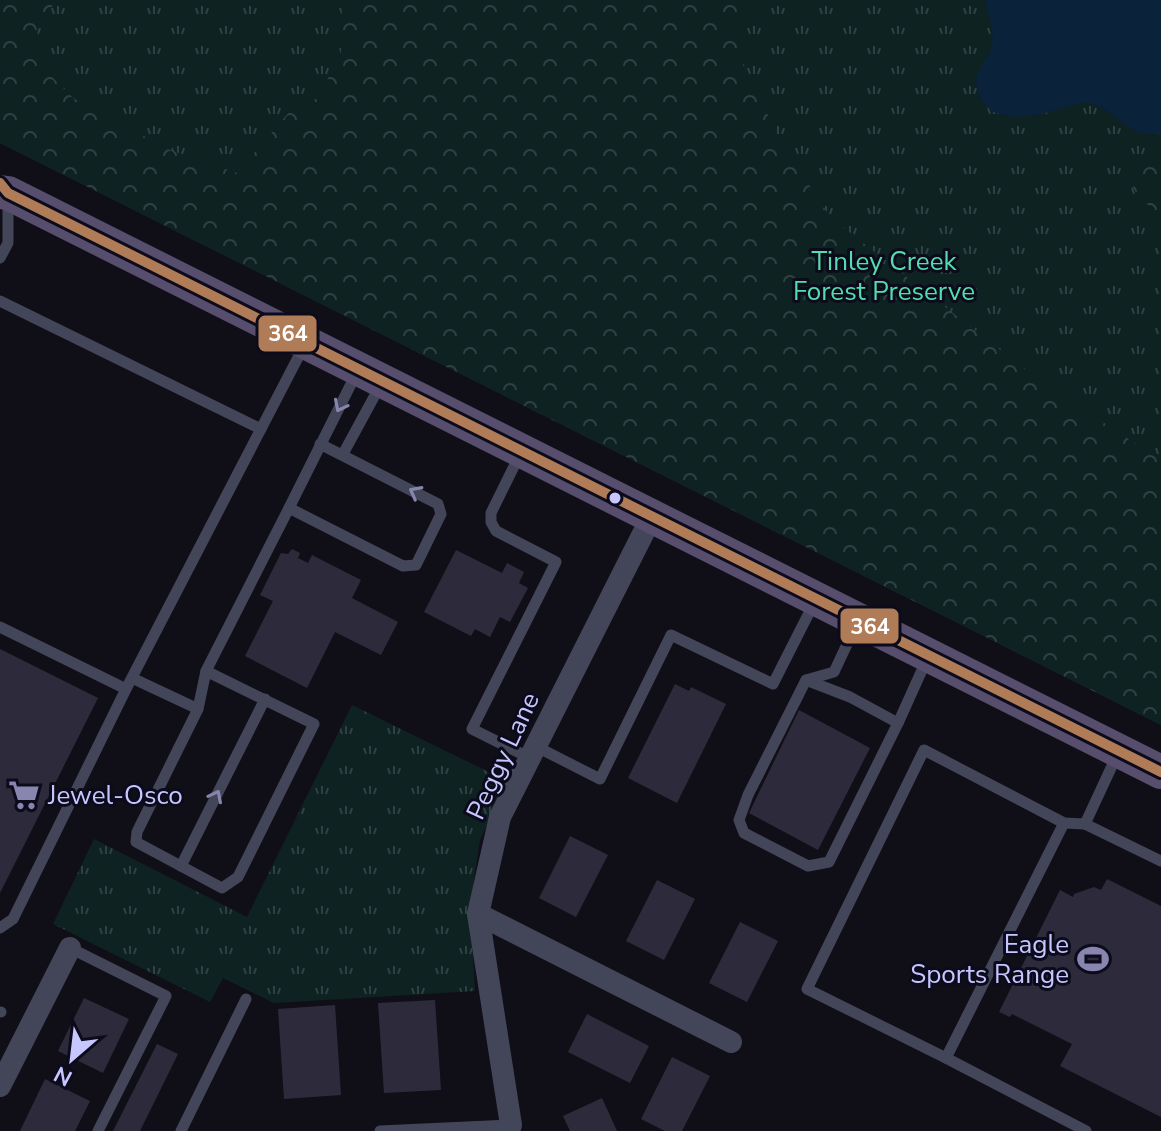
<svg xmlns="http://www.w3.org/2000/svg" width="1161" height="1131" font-family="'Nunito Sans',sans-serif">
<style>
.grass{fill:url(#grass-tufts)}
.forest{fill:url(#forest-crowns)}
.water{fill:#0b223b}
.building{fill:#2d2b3b}
.lines{fill:none;stroke-linecap:round;stroke-linejoin:round}
.service{stroke:#434559;stroke-width:11}
.minor{stroke:#434559;stroke-width:22}
.primary{stroke:#574d6c;stroke-width:34}
.bus-1-casing{stroke:#0c0b1c;stroke-width:16}
.bus-1{stroke:#b07c57;stroke-width:10}
.oneway{stroke:#8686ac}
.bus-dot{fill:#c8c6ff;stroke:#0c0b1c;stroke-width:3}
.labels{text-anchor:middle;dominant-baseline:central;stroke-width:6;stroke-linejoin:round;paint-order:stroke}
.park-label{font-size:26px;fill:#54ddaf;stroke:#0c0b1c}
.street-label{font-size:26px;fill:#c8c6ff;stroke:#0c0b1c}
.poi-label{font-size:26px;fill:#c8c6ff;stroke:#0c0b1c;text-anchor:start}
.line-badge{stroke:#0c0b1c;stroke-width:3}
.badge-label{font-size:22px;text-anchor:middle;font-weight:bold;fill:#fff}
</style>
<defs>
<pattern id="grass-tufts" width="24" height="20" patternUnits="userSpaceOnUse" patternTransform="scale(2)"><rect width="24" height="20" fill="#0e2222"/><path d="M3 7l-1-3M5 7V3M7 7l1-3M15 17l-1-3M17 17v-4M19 17l1-3" fill="none" stroke="#304143"/></pattern>
<pattern id="forest-crowns" width="20" height="18" patternUnits="userSpaceOnUse" patternTransform="scale(2)"><rect width="20" height="18" fill="#0e2222"/><path d="M2 6a3 3 0 1 1 6 0M12 15a3 3 0 1 1 6 0" fill="none" stroke="#304143"/></pattern>
</defs>
<rect width="100%" height="100%" fill="#100f18"/>
<g class="grass">
<polygon points="0,0 1161,0 1161,725 0,143"/>
<polygon points="352,705 507,781 480,840 470,906 475,991 274,1003 223,978 210,1002 53,924 94,839 247,917"/>
</g>
<g class="forest">
<polygon points="0,0 59,0 36,21 41,66 73,98 170,150 237,173 291,110 318,98 341,53 342,0 737,0 740,56 779,139 830,217 1040,381 1161,460 1161,725 0,143"/>
<polygon points="1150,156 1161,161 1161,219 1133,189 1135,168"/>
</g>
<path class="water" d="M986 0H1161V133C1130 141 1117 110 1090 103 1080 101 1070 106 1061 109 1040 115 1015 121 994 112 983 106 977 94 976 82 976 68 987 61 991 48 996 32 987 16 986 0Z"/>
<g class="building">
<polygon points="292,549 300,553 298,558 308,563 312,555 361,580 352,598 398,622 381,655 335,632 307,688 245,656 273,601 260,595 281,553 288,554"/>
<polygon points="456,550 502,573 507,563 524,572 519,583 528,588 510,622 500,617 490,637 475,629 471,636 424,612"/>
<polygon points="0,649 98,698 0,893"/>
<polygon points="675,684 689,691 691,687 726,704 677,803 628,778"/>
<polygon points="799,710 870,748 818,850 749,813"/>
<polygon points="570,836 608,855 576,917 539,898"/>
<polygon points="1107,879 1161,906 1161,1117 1060,1066 1072,1044 1012,1014 1010,1017 999,1012 1060,890 1073,897 1074,894 1094,887 1101,890"/>
<polygon points="657,880 695,899 664,960 626,941"/>
<polygon points="740,922 778,941 747,1002 709,983"/>
<polygon points="84,998 129,1019 103,1073 58,1051"/>
<polygon points="435,1000 441,1090 384,1093 378,1003"/>
<polygon points="335,1005 341,1095 284,1099 278,1009"/>
<polygon points="587,1014 649,1046 630,1083 568,1052"/>
<polygon points="157,1044 178,1054 140,1131 113,1131"/>
<polygon points="672,1057 710,1076 682,1131 665,1131 641,1119"/>
<polygon points="45,1079 90,1101 75,1131 20,1131"/>
<polygon points="602,1098 617,1131 570,1131 563,1116"/>
</g>
<g class="lines">
<g class="service">
<polyline points="0,258 8,243 8,200"/>
<polyline points="0,301 261,429"/>
<polyline points="343,454 381,384"/>
<polyline points="520,454 491,513 491,522 496,531 556,562 472,729 530,758"/>
<polyline points="289,508 357,372"/>
<polyline points="857,623 834,672 806,680 748,795 739,820 744,833 808,866 829,862 899,721 927,659"/>
<polyline points="0,627 126,689 304,346"/>
<polygon points="206,671 314,724 238,877 222,888 136,842 137,832 198,709"/>
<polyline points="206,671 289,508 403,566 416,565 441,514 438,504 320,444"/>
<polyline points="132,678 198,709"/>
<polyline points="806,680 850,697 898,723"/>
<polyline points="535,746 600,779 671,635 773,684 814,603"/>
<polyline points="1085,824 1161,861"/>
<polyline points="181,866 265,699"/>
<polyline points="0,928 13,919 126,689"/>
<polyline points="70,948 166,996 98,1131"/>
<polyline points="0,1012 1,1012"/>
<polyline points="946,1058 807,989 924,750 1064,823"/>
<polyline points="181,1131 246,999"/>
<polyline points="380,1131 511,1125"/>
<polyline points="1086,1131 946,1058 1064,823 1085,824 1118,753"/>
</g>
<g class="minor">
<polyline points="478,914 731,1042"/>
<polyline points="0,1086 70,948"/>
<polyline points="509,1131 511,1125 478,914 500,817 652,516"/>
</g>
<polyline class="primary" points="0,192 8,193 1161,772"/>
<defs>
<polyline id="bus-1" points="0,183 8,193 1161,772"/>
</defs>
<use href="#bus-1" class="bus-1-casing"/>
<use href="#bus-1" class="bus-1"/>
</g>
<defs><path id="oneway-chevron" d="M-2-3.5L2.5 0L-2 3.5" fill="none" stroke-width="1.6" stroke-linecap="round" stroke-linejoin="round" transform="scale(2)"/></defs>
<g class="oneway">
<use href="#oneway-chevron" transform="translate(340 406) rotate(117)"/>
<use href="#oneway-chevron" transform="translate(415 492) rotate(-152)"/>
<use href="#oneway-chevron" transform="translate(216 796) rotate(-63)"/>
</g>
<defs>
<symbol id="supermarket-bare" viewBox="-9 -9 18 18"><path d="M-6-5.5h2.5l.6 2H6L4.5 2H-2.5L-4.4-4H-6ZM-1.5 3.2a1.3 1.3 0 1 0 .1 0ZM3 3.2a1.3 1.3 0 1 0 .1 0Z" fill="#8886ae" stroke="#0c0b1c" stroke-width="2.5" paint-order="stroke"/></symbol>
<symbol id="stadium-bare" viewBox="-9 -9 18 18"><path d="M0-5a6.5 5 0 1 0 0 10a6.5 5 0 1 0 0-10ZM-3.5-1.8h7v3.6h-7Z" fill="#8886ae" stroke="#0c0b1c" stroke-width="2.5" paint-order="stroke"/></symbol>
</defs>
<g fill-rule="evenodd">
<use href="#supermarket-bare" x="2" y="773" width="44" height="44"/>
<use href="#stadium-bare" x="1071" y="937" width="44" height="44"/>
</g>
<circle class="bus-dot" cx="615" cy="498" r="7"/>
<g class="labels">
<g class="park-label">
<text x="884" y="261">Tinley Creek<tspan x="884" dy="30">Forest Preserve</tspan></text>
</g>
<g class="street-label">
<text transform="translate(503 756) rotate(-65)">Peggy Lane</text>
</g>
<g class="poi-label">
<text x="48" y="795">Jewel-Osco</text>
<text x="1069" y="944" text-anchor="end">Eagle<tspan x="1069" dy="30">Sports Range</tspan></text>
</g>
</g>
<g class="line-badge">
<rect x="257" y="314" width="61" height="39" rx="8" fill="#b07c57"/>
<rect x="839" y="607" width="61" height="38" rx="8" fill="#b07c57"/>
</g>
<g class="badge-label">
<text x="288" y="341">364</text>
<text x="870" y="634">364</text>
</g>
<g transform="translate(72 1059) rotate(208)" stroke="#0c0b1c" stroke-width="6" paint-order="stroke">
<path d="M0-6L14 30L0 20L-14 30Z" fill="#c8c6ff"/>
<text y="-12" font-size="22" font-weight="bold" text-anchor="middle" fill="#c8c6ff">N</text>
</g>
</svg>
